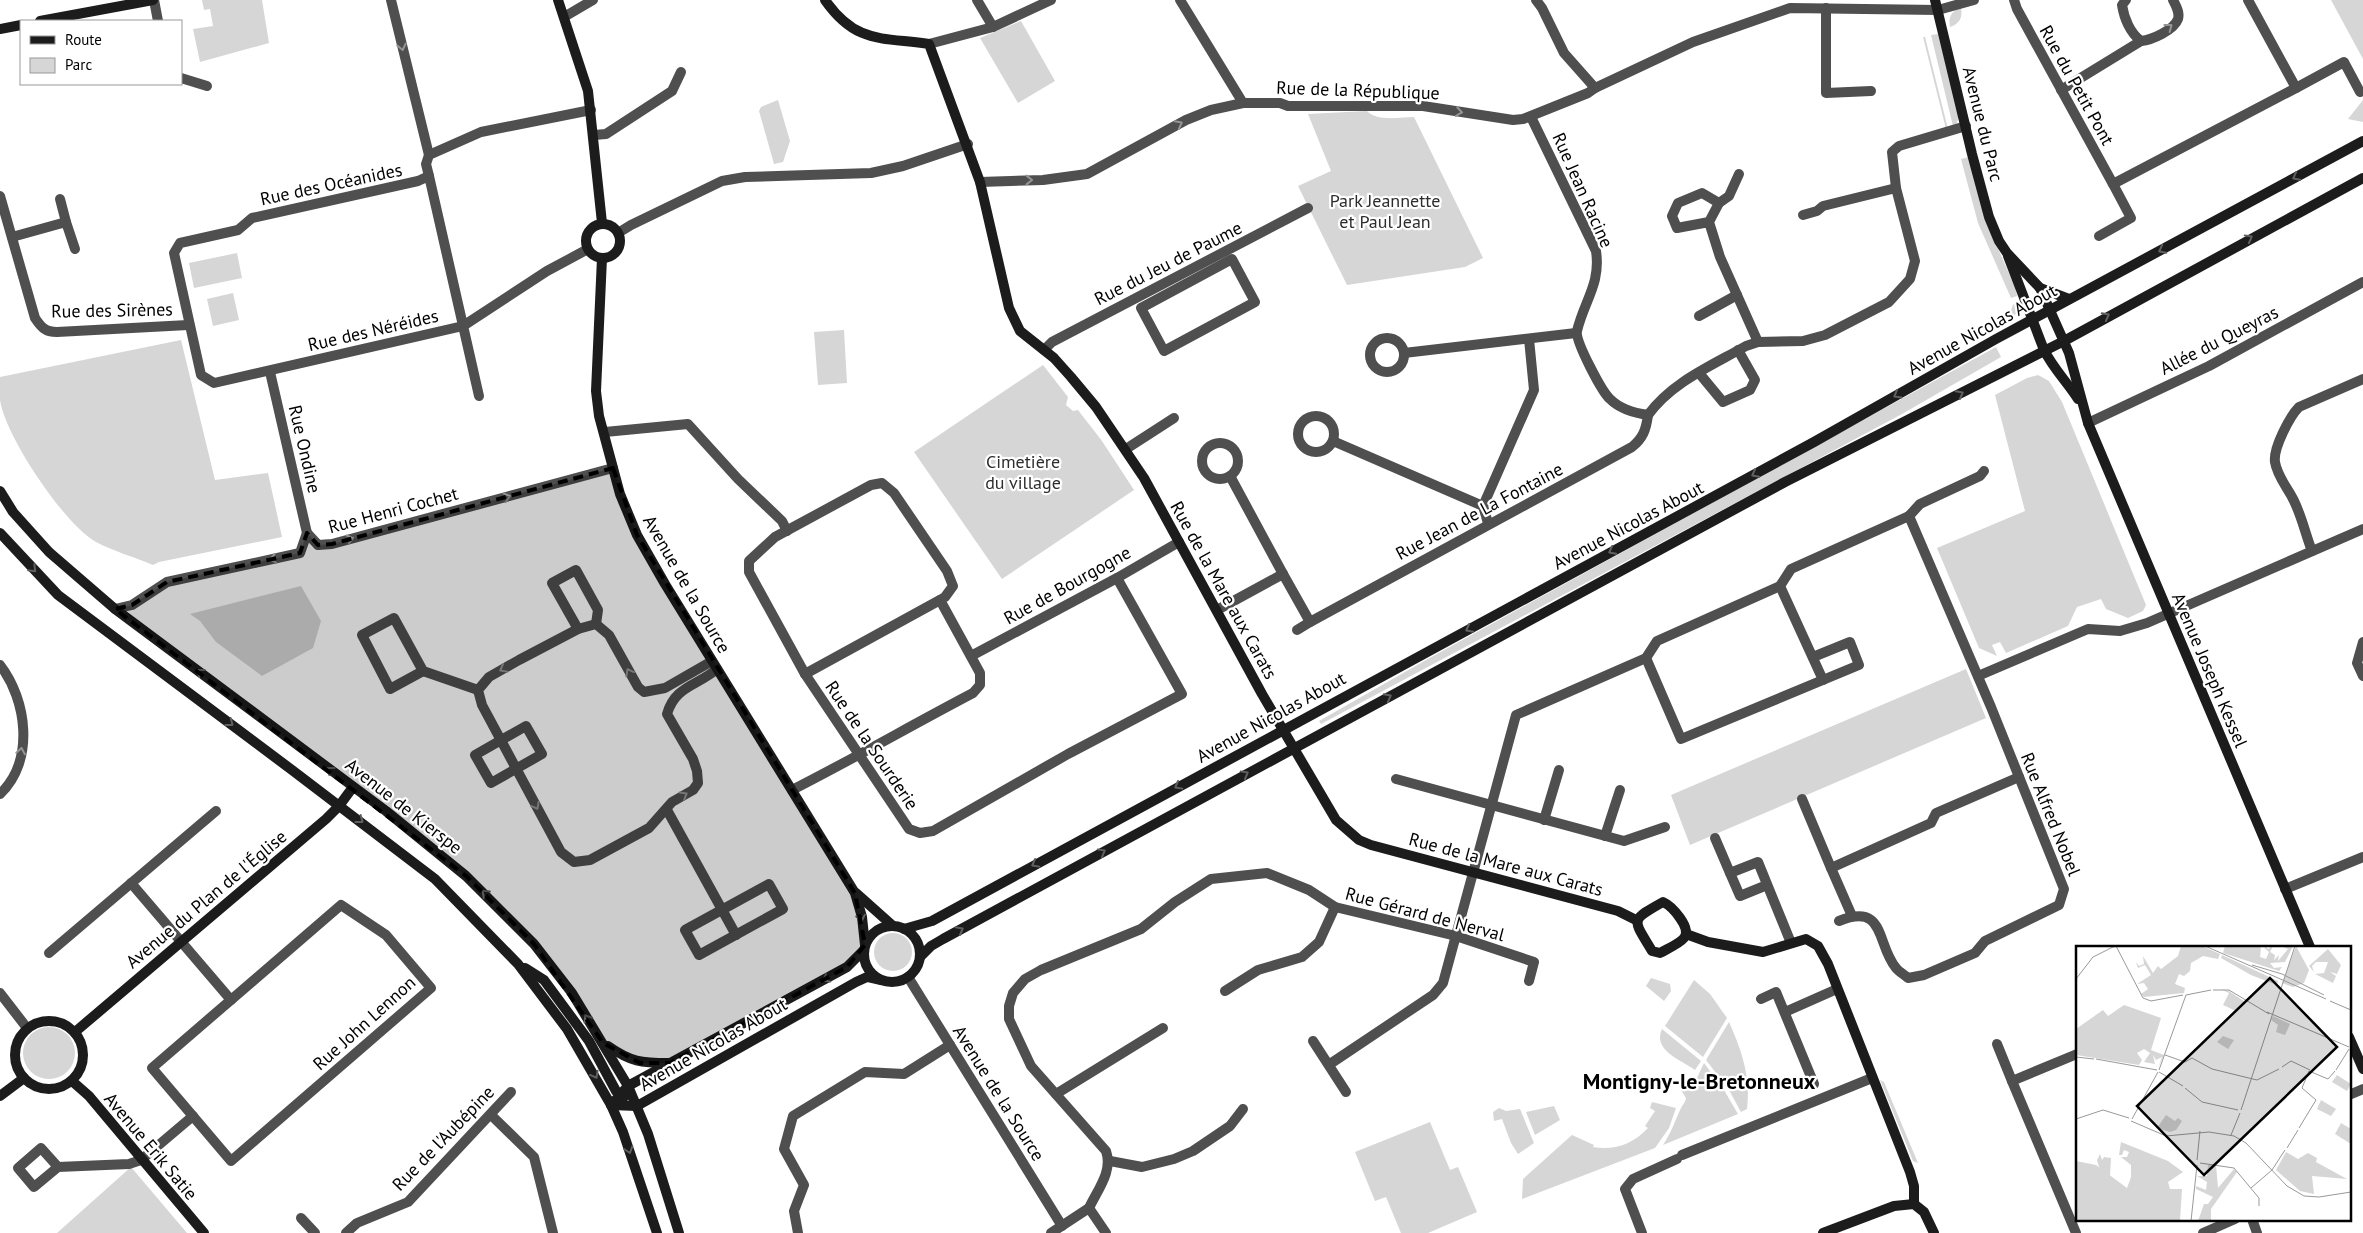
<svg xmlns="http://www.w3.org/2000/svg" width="2363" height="1233" font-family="'PT Sans',sans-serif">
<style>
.green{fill:#d6d6d6}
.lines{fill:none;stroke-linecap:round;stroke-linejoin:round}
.street{stroke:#4f4f4f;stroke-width:10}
.secondary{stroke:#1c1c1c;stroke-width:10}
.oneway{stroke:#959595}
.oneway2{stroke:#606060}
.marked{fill:#000;fill-opacity:0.2;stroke:#000;stroke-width:4;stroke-dasharray:10 6;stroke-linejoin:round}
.labels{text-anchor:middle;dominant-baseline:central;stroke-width:4.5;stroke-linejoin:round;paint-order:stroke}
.street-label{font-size:18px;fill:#000;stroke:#fff}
.park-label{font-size:18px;fill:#2d2d2d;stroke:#fff}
.district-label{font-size:22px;font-weight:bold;fill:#000;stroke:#fff}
.inset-road{fill:none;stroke:#999;stroke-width:1}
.view{fill:#000;fill-opacity:0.15;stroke:#000;stroke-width:2.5}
.inset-edge{fill:none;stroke:#000;stroke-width:2.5}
</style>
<rect width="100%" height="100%" fill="#fff"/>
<g class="green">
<polygon points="202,0 262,0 269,43 200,62 193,29 213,26 210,9 204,10"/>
<polygon points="2331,0 2363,0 2363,59"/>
<path d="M1961 8C1963 18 1959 24 1950 27 1948 17 1951 11 1961 8Z"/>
<polygon points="1021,21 1055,81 1018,103 980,38"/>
<polygon points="1938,34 1959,115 1957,123 1953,126 1931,35"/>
<polygon points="1923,37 1925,37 1948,129 1946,129"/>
<polygon points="778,100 790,141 783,162 774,164 759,111 761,107"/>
<polygon points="2363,100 2363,122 2348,119"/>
<path d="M1367 111C1377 122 1401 117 1414 117L1483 258 1465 267 1347 285 1298 186 1331 171 1308 114Z"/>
<polygon points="1969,157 1985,219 2015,287 2017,296 2011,298 1978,223 1961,159"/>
<polygon points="237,253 242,278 194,288 189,263"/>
<polygon points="233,293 239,320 213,326 207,299"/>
<path d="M2018 302C2019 317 2008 324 1997 330V321L2010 313 2013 305Z"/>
<polygon points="844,330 847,383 818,385 814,332"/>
<path d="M181 340 215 480 268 473 282 537 159 562 153 565C134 557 113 551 96 542 64 524 5 436 0 400 0 393 0 384 0 377Z"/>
<polygon points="1996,347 2001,357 1902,414 1321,724 1319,721 1426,660"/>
<polygon points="1043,365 1068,397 1066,405 1073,411 1078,410 1102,441 1134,490 1002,579 914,452"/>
<polygon points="2038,375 2049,381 2062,402 2146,605 2143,611 2128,618 2106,609 2101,599 2077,607 2068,626 2006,653 2000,642 1992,645 1997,656 1979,648 1937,548 2025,511 1995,395 2027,378"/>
<polygon points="301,586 321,621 313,648 262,676 216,642 200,621 190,614"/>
<polygon points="1966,669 1986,718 1690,845 1671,795"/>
<circle cx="893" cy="952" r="19"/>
<polygon points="1651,978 1670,984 1671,991 1664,1001 1646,986"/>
<polygon points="1694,980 1710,994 1727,1018 1703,1057 1665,1026"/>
<path d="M1729 1022C1742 1051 1751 1078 1747 1109L1741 1112 1729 1090 1706 1060Z"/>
<circle cx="49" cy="1053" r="26"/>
<path d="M1662 1029 1701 1061 1695 1070C1681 1060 1652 1050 1662 1029Z"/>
<path d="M1704 1063 1724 1090 1738 1114 1663 1145C1671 1133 1675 1121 1681 1108 1683 1104 1685 1103 1686 1098L1681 1090 1684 1082 1696 1080Z"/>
<polygon points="1880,1080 1884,1082 1918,1163 1913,1161"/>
<path d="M1652 1102 1676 1108 1669 1128 1655 1148 1522 1199 1523 1179 1572 1135 1594 1145 1593 1147C1614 1151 1633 1144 1648 1128L1645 1126 1655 1111 1650 1108Z"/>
<polygon points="1554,1106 1560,1120 1535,1135 1526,1112"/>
<polygon points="1499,1108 1506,1111 1520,1109 1534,1143 1518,1154 1511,1143 1502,1119 1494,1121 1493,1112"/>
<polygon points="1430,1122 1450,1170 1458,1167 1477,1212 1428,1233 1401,1233 1386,1197 1375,1201 1355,1152"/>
<polygon points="131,1167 187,1233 57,1233"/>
</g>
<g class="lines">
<g class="street">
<polyline points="154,0 158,21"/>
<polyline points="391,0 429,155"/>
<polyline points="977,0 993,27"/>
<polyline points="1180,0 1243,103"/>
<polyline points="1536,0 1542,8 1564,53 1595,88"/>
<polyline points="2014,0 2017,9 2113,184 2296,88 2248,0"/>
<path d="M2126 0 2122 5C2124 18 2130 33 2141 41"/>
<polyline points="1826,8 1826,93 1871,91"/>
<polyline points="564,17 593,0"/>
<polyline points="929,44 993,27 1051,0"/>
<polyline points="181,78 207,86"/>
<polyline points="2296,88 2344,62 2360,92"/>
<path d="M2061 90 2141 41C2152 40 2174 30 2178 19 2180 12 2176 6 2173 0"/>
<path d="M1531 117 1596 251C1601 284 1584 301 1577 331 1575 341 1602 392 1610 399 1620 409 1634 413 1648 415 1672 382 1711 366 1746 346L1758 342 1803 341 1825 335 1889 302 1910 279 1915 261 1896 188 1892 152 1899 146 1966 126"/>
<polyline points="594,135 606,134 672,91 681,72"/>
<polyline points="429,176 426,164 429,155 481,132 591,110"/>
<polyline points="980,182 1043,180 1087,174 1186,120 1211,110 1243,103 1280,103 1288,106 1423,106 1513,120 1523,119 1588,93 1595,88 1693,42 1790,8 1938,10 1974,0"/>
<path d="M0 196 35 318C41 327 45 332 57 332L188 325"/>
<polyline points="60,199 66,222"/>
<polyline points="1719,203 1729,196 1739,174"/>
<polyline points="1803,215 1817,211 1823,206 1896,188"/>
<polyline points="1709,222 1677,228 1672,216 1678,203 1702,193 1719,203 1709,222 1720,257 1758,342"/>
<polyline points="618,233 631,225 722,181 745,177 871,173 903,166 968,144"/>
<polyline points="2099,236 2131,218 2113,184"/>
<polyline points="12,237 66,222 75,249"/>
<polygon points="1232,259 1255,302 1164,351 1141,308"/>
<polyline points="1699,316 1737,295"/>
<circle cx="1387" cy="355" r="17"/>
<polyline points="1044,350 1052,342 1308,208"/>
<polyline points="1404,353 1576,333"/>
<polyline points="270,372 307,533 318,545 332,544 613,468"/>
<polyline points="1699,373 1723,402 1750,390 1755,380 1738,350"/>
<polyline points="479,396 429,176 418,181 252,218 238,230 180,243 174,253 201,375 214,383 463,326 547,271 588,249"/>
<circle cx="1316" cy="434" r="18"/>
<polyline points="2088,423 2209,366 2363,282"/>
<polyline points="605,432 688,424 738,479 782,521 787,531"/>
<polyline points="1333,441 1483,506"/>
<circle cx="1220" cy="461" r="18"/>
<polyline points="1126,449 1174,418"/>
<polyline points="1230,476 1283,574"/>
<polyline points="1909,516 1920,504 1980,476 1984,471"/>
<polyline points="1488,523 1483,506 1534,390 1529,339"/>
<path d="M2312 551C2305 533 2301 513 2292 497 2286 486 2277 475 2275 462 2273 448 2290 416 2299 407L2363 379"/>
<polyline points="1780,586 1823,680"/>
<polyline points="115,609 132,605 167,582 300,553 307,533"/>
<path d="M1217 610 1283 574 1310 622 1632 447C1643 438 1646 430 1648 415"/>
<polyline points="578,629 552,583 576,570 598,610 596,624"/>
<polyline points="1297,630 1310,622"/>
<polyline points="2363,642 2357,663 2363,676"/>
<polyline points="971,656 1117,578 1179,542"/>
<polyline points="1646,658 1681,739 1859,665 1850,642 1813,657"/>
<path d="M712 661 665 688 644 692 638 687 609 635 596 624 578 629 519 660 489 677 478 690 482 705 561 852 574 862 590 860 649 828 672 802 693 790 698 783 697 771 693 759 667 714C675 686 697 686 717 669"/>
<path d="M0 665C27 700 35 761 0 794"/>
<polyline points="423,671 390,689 362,635 394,618 423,671 478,690"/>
<polyline points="805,674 940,600"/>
<polyline points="1978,676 2088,629 2120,631 2147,623 2363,529"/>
<polygon points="526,726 542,754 491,783 475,755"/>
<polyline points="1396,779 1624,841 1665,827"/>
<path d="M792 790C853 759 912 725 973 693L980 685V673L940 600 945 597 953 586 947 571 894 493 882 483 871 485 775 537 749 561V572L805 674 909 829 920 833 933 831 1068 754 1182 694 1117 578"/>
<polyline points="1802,799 1831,868"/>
<polyline points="667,810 736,935"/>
<polyline points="1544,820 1559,770"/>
<polyline points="1605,836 1620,790"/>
<polyline points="1715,838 1730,873"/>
<polyline points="131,883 231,1000"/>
<polygon points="769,884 783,909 699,955 685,930"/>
<polyline points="1767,885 1740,896 1730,873 1758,862 1791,943"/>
<polyline points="2285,889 2363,857"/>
<polygon points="341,905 386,935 431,988 231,1161 152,1068"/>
<polyline points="1852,916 1831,868 1931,823 1936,813 2019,777"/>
<polyline points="49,953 216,811"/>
<polyline points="908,977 1062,1226"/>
<polyline points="1225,991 1258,970 1302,957 1319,942 1335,907"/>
<polyline points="0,993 27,1028"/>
<polyline points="1761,999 1776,992 1814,1084"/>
<polyline points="1785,1012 1837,989"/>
<polyline points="1313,1041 1346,1092"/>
<polyline points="1997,1044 2012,1081"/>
<path d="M1330 1064 1433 995 1443 983 1516 715 1646 658 1657 641 1780 586 1791 569 1909 516 1991 707 2064 889 2059 905 1985 941 1975 953 1924 975 1908 978C1905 975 1899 972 1896 968 1876 944 1886 902 1839 921"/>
<polyline points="1056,1094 1163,1028"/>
<polyline points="2349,1095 2363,1089"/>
<polyline points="491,1115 534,1157 553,1233"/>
<polyline points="1682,1155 1872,1078"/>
<polyline points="1110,1161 1142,1167 1174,1159 1193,1151 1230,1126 1243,1109"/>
<polyline points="58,1167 34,1187 18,1168 41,1148 58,1167 129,1164 141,1160 193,1116"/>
<path d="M1089 1208C1098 1189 1113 1171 1106 1151L1031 1066 1009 1019V1006L1013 993 1025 979 1041 970 1141 929 1175 902 1211 879 1267 873 1309 890 1335 907 1456 936 1534 962 1529 981"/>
<polyline points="301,1218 315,1233"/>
<polyline points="2252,1219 2257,1233"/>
<polyline points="346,1233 357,1223 408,1202 511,1092"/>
<polyline points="798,1233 794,1211 804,1185 784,1149 793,1116 865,1072 904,1074 950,1045"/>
<polyline points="1051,1233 1089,1208 1106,1233"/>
<polyline points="1642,1233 1625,1189 1633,1179 1677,1159"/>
<polyline points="2076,1233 2012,1081 2077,1054"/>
<polyline points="2203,1233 2235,1219"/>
</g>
<g class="secondary">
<polyline points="558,0 588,91 602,223"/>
<path d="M825 0C856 44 881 37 929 44L980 182 1009 308 1020 331 1054 358 1071 377 1096 407 1144 478 1262 694 1336 820 1359 840 1371 845 1618 911 1636 920"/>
<polyline points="1935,0 1972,154 1989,217 1999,241 2007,253 2040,288 2069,299"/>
<polyline points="40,21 153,0"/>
<polyline points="0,29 21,25"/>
<circle cx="603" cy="241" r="17"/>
<path d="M2008 256 2044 350C2053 368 2067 382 2078 399"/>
<polyline points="602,258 596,391 599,416 620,494 637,535 665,584 855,893 862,917 865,945"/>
<polyline points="2040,288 2069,353 2088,423 2310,947"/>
<polyline points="0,491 13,512 49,552 115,609 386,811 466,876 534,944 572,993 628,1086 648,1134 679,1233"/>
<polyline points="0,533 58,595 292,770 435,879 518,964 567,1029 611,1105 623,1132 657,1233"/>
<polyline points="856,893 893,926"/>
<path d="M1663 902C1672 906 1692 928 1684 938 1679 944 1667 949 1660 953L1652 951C1633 919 1629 921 1663 902Z"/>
<circle cx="892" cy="954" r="28"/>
<polyline points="904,929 932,921 1814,442 1996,339 2363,141"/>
<polyline points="1686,934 1708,942 1763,952 1806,939 1818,946 1828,964 1910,1172 1914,1186 1914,1204"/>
<polyline points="920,957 931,946 943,939 1785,482 2064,341 2363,178"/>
<polyline points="525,968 544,980 589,1041 616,1091 624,1097"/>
<circle cx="49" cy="1055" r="34"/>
<polyline points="75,1032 326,819 339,806 353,787"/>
<polyline points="2349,1037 2363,1069"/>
<path d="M608 1046C631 1062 641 1063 669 1063"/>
<polyline points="72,1081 89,1096 204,1233"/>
<polyline points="0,1096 24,1078"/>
<polyline points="611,1105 637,1106 856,982 867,977 880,980"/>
<polyline points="611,1105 628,1086 847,967 864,950"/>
<polyline points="1823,1233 1894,1206 1914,1204 1924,1212 1934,1233"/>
</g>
</g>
<defs><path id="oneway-chevron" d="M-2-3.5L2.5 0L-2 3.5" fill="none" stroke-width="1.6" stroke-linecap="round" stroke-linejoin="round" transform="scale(1.25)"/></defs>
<g class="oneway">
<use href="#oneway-chevron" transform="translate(2169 27) rotate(-37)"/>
<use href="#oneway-chevron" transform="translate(402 47) rotate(77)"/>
<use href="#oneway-chevron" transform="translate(1459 112) rotate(9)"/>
<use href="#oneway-chevron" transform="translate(1179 124) rotate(-28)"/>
<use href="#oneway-chevron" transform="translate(1029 180)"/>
<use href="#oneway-chevron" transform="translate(507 497) rotate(-15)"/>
<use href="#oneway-chevron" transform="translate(350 539) rotate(-15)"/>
<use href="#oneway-chevron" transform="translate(273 559) rotate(168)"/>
<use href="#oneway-chevron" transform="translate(503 669) rotate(151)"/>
<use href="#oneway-chevron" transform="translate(629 672) rotate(-119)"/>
<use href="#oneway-chevron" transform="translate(21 751) rotate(-80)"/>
<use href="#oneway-chevron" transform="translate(684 795) rotate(-31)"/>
<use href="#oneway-chevron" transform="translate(536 806) rotate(62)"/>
</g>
<g class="oneway2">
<use href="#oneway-chevron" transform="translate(2296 177) rotate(152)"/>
<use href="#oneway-chevron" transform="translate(2249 238) rotate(-29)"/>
<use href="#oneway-chevron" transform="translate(2162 250) rotate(152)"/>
<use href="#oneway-chevron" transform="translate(2106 316) rotate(-28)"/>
<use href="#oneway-chevron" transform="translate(1960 394) rotate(-28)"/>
<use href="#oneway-chevron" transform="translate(1897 395) rotate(150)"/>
<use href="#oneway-chevron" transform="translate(1755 474) rotate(152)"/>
<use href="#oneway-chevron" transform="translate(1612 551) rotate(152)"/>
<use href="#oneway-chevron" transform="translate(33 569) rotate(45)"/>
<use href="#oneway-chevron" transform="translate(1469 629) rotate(152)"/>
<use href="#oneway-chevron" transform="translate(200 672) rotate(-143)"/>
<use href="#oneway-chevron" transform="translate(1388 697) rotate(-28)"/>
<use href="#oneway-chevron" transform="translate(230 723) rotate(37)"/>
<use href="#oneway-chevron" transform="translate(330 770) rotate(-142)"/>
<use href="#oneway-chevron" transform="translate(1245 774) rotate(-29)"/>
<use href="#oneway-chevron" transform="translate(1178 786) rotate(151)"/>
<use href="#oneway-chevron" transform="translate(360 820) rotate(37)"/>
<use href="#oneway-chevron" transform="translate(1102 852) rotate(-29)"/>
<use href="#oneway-chevron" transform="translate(1035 864) rotate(151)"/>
<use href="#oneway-chevron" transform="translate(485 893) rotate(-136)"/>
<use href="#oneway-chevron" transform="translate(861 918) rotate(79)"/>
<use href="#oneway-chevron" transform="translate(960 930) rotate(-29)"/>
<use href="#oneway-chevron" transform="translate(826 979) rotate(151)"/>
<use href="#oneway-chevron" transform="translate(587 1018) rotate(-122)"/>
<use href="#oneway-chevron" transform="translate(595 1075) rotate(61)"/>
<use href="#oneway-chevron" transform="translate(629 1150) rotate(72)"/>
</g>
<path class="marked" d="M613 468 637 535 855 893 865 945 847 967 670 1063H640L603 1043 534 944 466 876 115 609 132 605 167 582 300 553 307 533 318 545 332 544Z"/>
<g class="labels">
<g class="street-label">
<text transform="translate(2077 85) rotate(61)">Rue du Petit Pont</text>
<text transform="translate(1358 90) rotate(2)">Rue de la République</text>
<text transform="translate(1983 124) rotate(76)">Avenue du Parc</text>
<text transform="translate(331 184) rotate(-12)">Rue des Océanides</text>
<text transform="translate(1583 190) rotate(66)">Rue Jean Racine</text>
<text transform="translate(1168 263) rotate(-27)">Rue du Jeu de Paume</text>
<text transform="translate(112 310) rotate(-1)">Rue des Sirènes</text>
<text transform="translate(1982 329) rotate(-29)">Avenue Nicolas About</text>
<text transform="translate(373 330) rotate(-13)">Rue des Néréides</text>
<text transform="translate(2219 340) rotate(-27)">Allée du Queyras</text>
<text transform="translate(305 449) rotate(77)">Rue Ondine</text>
<text transform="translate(393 510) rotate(-15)">Rue Henri Cochet</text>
<text transform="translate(1479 511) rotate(-28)">Rue Jean de La Fontaine</text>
<text transform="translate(1628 525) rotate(-28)">Avenue Nicolas About</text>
<text transform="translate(687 584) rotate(60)">Avenue de la Source</text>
<text transform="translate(1067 585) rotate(-29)">Rue de Bourgogne</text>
<text transform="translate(1224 590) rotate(61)">Rue de la Mare aux Carats</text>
<text transform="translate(2210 670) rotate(67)">Avenue Joseph Kessel</text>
<text transform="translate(1271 717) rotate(-29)">Avenue Nicolas About</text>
<text transform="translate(872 745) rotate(56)">Rue de la Sourderie</text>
<text transform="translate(404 806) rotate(38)">Avenue de Kierspe</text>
<text transform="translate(2051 814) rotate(68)">Rue Alfred Nobel</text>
<text transform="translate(1506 864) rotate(15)">Rue de la Mare aux Carats</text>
<text transform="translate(206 899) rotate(-40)">Avenue du Plan de l'Église</text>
<text transform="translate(1425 914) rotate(15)">Rue Gérard de Nerval</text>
<text transform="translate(364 1023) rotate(-42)">Rue John Lennon</text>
<text transform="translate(713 1044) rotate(-30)">Avenue Nicolas About</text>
<text transform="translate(999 1093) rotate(58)">Avenue de la Source</text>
<text transform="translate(443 1138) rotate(-46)">Rue de l'Aubépine</text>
<text transform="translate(151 1146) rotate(50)">Avenue Erik Satie</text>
</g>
<g class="park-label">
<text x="1385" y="200">Park Jeannette<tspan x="1385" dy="21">et Paul Jean</tspan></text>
<text x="1023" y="461">Cimetière<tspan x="1023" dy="21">du village</tspan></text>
</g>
<g class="district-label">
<text x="1699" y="1081">Montigny-le-Bretonneux</text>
</g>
</g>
<g transform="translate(2076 946)">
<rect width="275" height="275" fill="#fff"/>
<path d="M105 0H126L144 8 142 13 127 10 115 17 114 25 108 30 103 28 99 38 109 42 108 47 68 51 65 48 72 43 68 37 61 38 75 29 69 19 62 22 60 16 63 20 68 18 67 10 77 27 82 20 85 23 102 10ZM149 0H182L185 2 184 11 190 13 193 6 187 1 193 4 189 2V0L192 3 197 0 194 6 199 9 198 14 203 9 202 15 212 3 205 0H217L209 16 194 17 198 22 206 21 203 25 147 7ZM220 0 233 24 228 37 217 41 206 37ZM252 3 265 19 261 28 254 26 260 30 257 37 239 28 248 27 252 16H240L236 20 238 26 233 20ZM146 9 202 35 201 39 175 29 145 12ZM144 43 153 45 169 56 160 65 147 59 153 47ZM48 59 85 72 75 104 88 109 82 122 86 111 80 114 77 109 79 118 68 116 74 107 68 103 61 107 66 114 63 119 0 109V83L27 64 32 70ZM197 70 214 78 209 89 200 86 202 79 195 74ZM147 90 158 94 152 103 141 96ZM261 129 275 138 271 145 256 136ZM245 154 260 163 255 170 241 163ZM90 169 99 175 102 172 106 175 100 184 94 186 81 182ZM265 177 275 183V198L259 188ZM45 196 92 215 107 226 92 236 94 243H106L104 275H0V215L20 219 51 242 55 231V219L45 211H51L53 206 48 204 46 209H43ZM210 206 222 213 232 207 241 212 240 216 271 233 236 230 238 248 224 245 200 224ZM24 208 26 214 28 211 35 212 34 230 23 221 21 214ZM132 219H140L142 242 158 223 161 226 135 263V275H122L128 258H132L137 251 120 243V240L130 244 131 236 121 230H131Z" fill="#d6d6d6"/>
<path class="inset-road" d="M40 0 67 52 75 55 107 49M129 0 250 53M176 19 206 28 248 49M0 33 17 11 39 0M137 44H153L193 68M110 49 135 44M254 55 275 64M191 66 273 101M89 109 109 116 116 112 136 123 181 134 203 123M0 111 18 113M20 113 81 124M206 121 215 115 234 124M83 124 110 49M260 124 273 103M83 126 107 140M109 142 126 156 162 164M165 164 219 0M0 173 27 164 53 172M56 173 82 126M55 175 90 190 133 186 158 190 170 197 211 240 228 250 243 251 275 246M223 182 240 154 226 142 233 125 252 133 259 125M155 189 164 167M211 202 222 184M121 214 124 185M124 217 158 222 183 252V260M175 242 196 224 209 204M115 275 121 219"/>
<path class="view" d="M194 32 261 101 128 229 61 160Z"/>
<rect width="275" height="275" class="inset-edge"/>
</g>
<rect x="20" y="20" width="162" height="65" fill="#ffffff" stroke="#999999"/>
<rect x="30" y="36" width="25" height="8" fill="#1c1c1c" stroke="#999999"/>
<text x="65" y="45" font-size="15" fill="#000000">Route</text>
<rect x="30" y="58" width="25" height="15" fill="#d6d6d6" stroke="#999999"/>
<text x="65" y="70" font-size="15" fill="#000000">Parc</text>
</svg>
